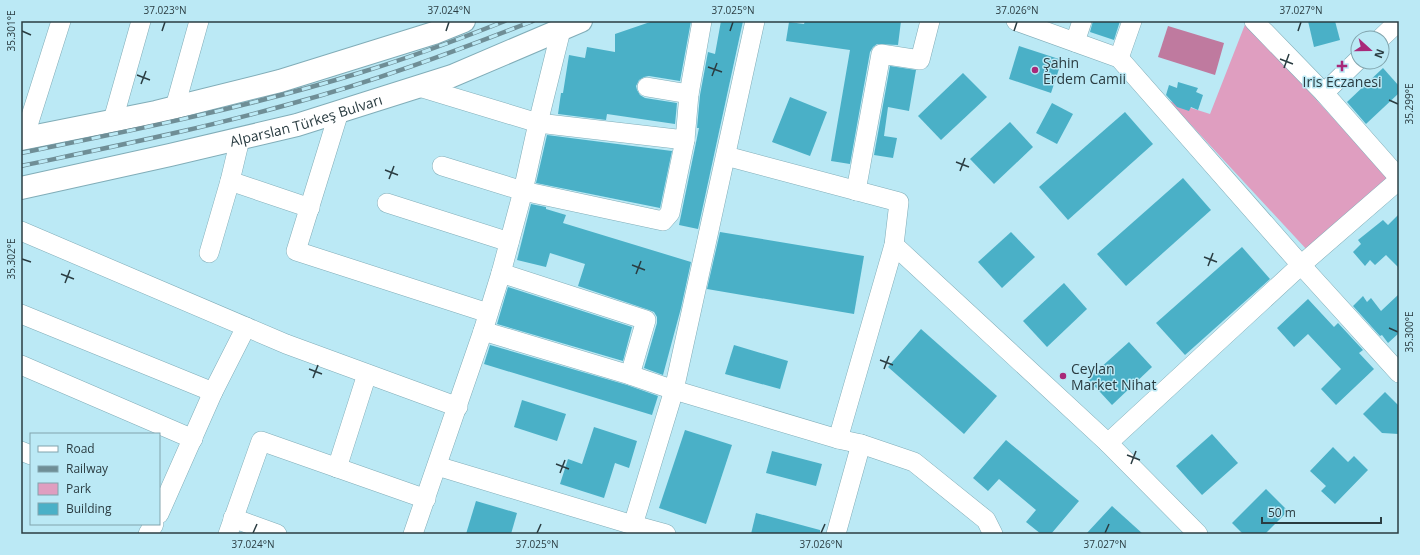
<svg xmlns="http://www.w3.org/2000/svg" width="1420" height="555" font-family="'Open Sans',sans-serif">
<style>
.green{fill:#df9ec0}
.water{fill:#bf7a9f}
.building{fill:#4ab0c7}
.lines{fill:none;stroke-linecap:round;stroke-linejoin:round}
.minor-casing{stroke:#81adb8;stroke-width:20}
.major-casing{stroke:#81adb8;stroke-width:24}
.minor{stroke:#fff;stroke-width:19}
.major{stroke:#fff;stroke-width:22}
.rail-casing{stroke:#6f8e96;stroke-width:4.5}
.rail{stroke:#bbe9f5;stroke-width:3;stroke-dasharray:9;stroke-linecap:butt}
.ticks{fill:none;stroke:#2a3c41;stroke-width:1.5}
.poi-dot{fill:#a82979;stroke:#bbe9f5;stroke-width:1.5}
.labels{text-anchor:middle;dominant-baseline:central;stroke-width:3;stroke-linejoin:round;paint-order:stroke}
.poi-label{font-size:14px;fill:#2a3c41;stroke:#bbe9f5;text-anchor:start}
.street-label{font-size:14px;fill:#2a3c41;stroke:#bbe9f5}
.neatline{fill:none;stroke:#2a3c41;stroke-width:1.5}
.ticks-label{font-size:10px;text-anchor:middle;fill:#2a3c41}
</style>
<rect width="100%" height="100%" fill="#bbe9f5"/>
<polygon class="green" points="1246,22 1390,181 1308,251 1169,101 1210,114"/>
<polygon class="water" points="1168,26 1224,43 1215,75 1158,57"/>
<g class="building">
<polygon points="653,21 691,21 680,81 649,76 644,77 639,80 636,86 637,90 640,95 645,98 677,103 675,124 607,114 606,120 558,114 561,93 563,93 569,55 585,58 587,47 615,52 615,34"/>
<polygon points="721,21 743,21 698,229 679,225 699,128 697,128 700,95 708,52 715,54"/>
<polygon points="805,21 901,21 898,45 877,44 873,47 870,52 850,164 831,161 850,50 786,41 789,22 804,24"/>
<polygon points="1093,21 1120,21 1114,40 1090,32"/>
<polygon points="1308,21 1335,21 1340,40 1314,47"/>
<polygon points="1019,46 1062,60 1051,93 1009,79"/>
<polygon points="890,66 916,70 909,111 888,107 884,136 897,138 893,158 874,155"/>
<polygon points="1383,68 1399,86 1399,93 1366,124 1347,102"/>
<polygon points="963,73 987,97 941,140 918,116"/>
<polygon points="1178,82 1198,88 1196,92 1203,95 1198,110 1191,107 1189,111 1177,107 1166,95 1169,85 1177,88"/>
<polygon points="790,97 827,112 810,156 772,142"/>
<polygon points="1052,103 1073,114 1057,144 1036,133"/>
<polygon points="1125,112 1153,144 1068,220 1039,187"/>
<polygon points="1010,122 1033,147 994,184 970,159"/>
<polygon points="547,135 672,151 660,208 536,183"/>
<polygon points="1183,178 1211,210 1126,286 1097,254"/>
<polygon points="531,204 546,207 546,209 566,215 563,223 691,262 681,308 663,375 644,368 657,323 657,317 654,312 649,310 578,286 585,264 550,253 546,267 517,260"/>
<polygon points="1399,214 1399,268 1386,255 1375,265 1370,260 1365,266 1353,252 1361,244 1358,240 1383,220 1388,225"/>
<polygon points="720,232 864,256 854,314 707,289"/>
<polygon points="1011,232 1035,257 1002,288 978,262"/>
<polygon points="1242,247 1270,279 1185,355 1156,323"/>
<polygon points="1064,283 1087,309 1047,347 1023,321"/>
<polygon points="508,287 632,327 623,361 497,324"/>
<polygon points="1399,294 1399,333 1388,343 1382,335 1380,336 1353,306 1363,296 1367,302 1371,298 1381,311"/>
<polygon points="1308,299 1334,327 1338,323 1363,350 1359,353 1374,369 1336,405 1321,389 1341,369 1308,334 1294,347 1277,328"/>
<polygon points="921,329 997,396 964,434 888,367"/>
<polygon points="1129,342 1152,367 1112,405 1088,379"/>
<polygon points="490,345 627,385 658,396 652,415 484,364"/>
<polygon points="734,345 788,361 780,389 725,374"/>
<polygon points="1385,392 1399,406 1399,434 1382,433 1363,414"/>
<polygon points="522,400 566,414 557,441 514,427"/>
<polygon points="594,427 637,441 629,468 615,463 604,498 560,484 568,459 582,464"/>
<polygon points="685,430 732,445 706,524 659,508"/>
<polygon points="1212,434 1238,463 1202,495 1176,466"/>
<polygon points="1006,440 1079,501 1051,534 1041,534 1026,522 1036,510 999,479 988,491 973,478"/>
<polygon points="1333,447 1348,462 1354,456 1368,470 1335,504 1321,491 1326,486 1310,471"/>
<polygon points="772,451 822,464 816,486 766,473"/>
<polygon points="1266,489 1288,511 1265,534 1243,534 1232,523"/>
<polygon points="476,501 517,513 511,534 466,534"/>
<polygon points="1112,506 1143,534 1086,534"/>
<polygon points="756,513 820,530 820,534 751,534"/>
</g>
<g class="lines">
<defs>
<g id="minor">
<polyline points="1016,21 1119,58 1301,265 1399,373"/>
<polyline points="1254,21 1324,93 1399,178"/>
<polyline points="1381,38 1399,21"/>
<polyline points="1075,42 1082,21"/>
<polyline points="1119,58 1132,21"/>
<polyline points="419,87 538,123 685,140"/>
<polyline points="647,87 689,94"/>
<polyline points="1324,93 1358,60"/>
<polyline points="175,107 199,21"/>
<polyline points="339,112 296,251 488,313"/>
<polyline points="113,120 141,21"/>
<polyline points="24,138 61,21"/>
<polyline points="240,139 230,181 310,208"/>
<polyline points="726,156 899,202 894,245 838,439 861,444 836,534"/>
<polyline points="442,166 523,191 663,221 670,213 685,140 689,94 702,21"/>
<polyline points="856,191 881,54 920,60 930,21"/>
<polyline points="387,203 509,242"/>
<polyline points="21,231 286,344 458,407"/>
<polyline points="894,245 1108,443 1198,534"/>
<polyline points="209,253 230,181"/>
<polyline points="501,273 646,320 630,375"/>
<polyline points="21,314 213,392"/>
<polyline points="483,331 630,375 674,390 755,21"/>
<polyline points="21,365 193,439"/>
<polyline points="1108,443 1301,265 1399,180"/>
<polyline points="861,444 914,462 986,520 993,534"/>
<polyline points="21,451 31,455"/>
<polyline points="437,466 633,525 666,534"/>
<polyline points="337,468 367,374"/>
<polyline points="159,514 213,392 246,327"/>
<polyline points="233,518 277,534"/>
<polyline points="633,525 674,390 838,439"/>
<polyline points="148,534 154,524"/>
<polyline points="228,534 261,441 426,499"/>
<polyline points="413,534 483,331 501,273 523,191 538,123 561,30"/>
</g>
<g id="major">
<polyline points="21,139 156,112 280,81 434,33 464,21"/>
<path id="s1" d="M21 188 170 155 297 125 452 76 581 21"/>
</g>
</defs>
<use href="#minor" class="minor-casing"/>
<use href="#major" class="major-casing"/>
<use href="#minor" class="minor"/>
<use href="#major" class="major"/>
<defs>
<g id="rail">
<path d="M21 153C135 130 248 107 359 73 409 58 457 40 505 21"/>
<path d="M21 166C111 147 201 129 290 104 373 82 453 52 533 21"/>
</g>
</defs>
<use href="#rail" class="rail-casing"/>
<use href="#rail" class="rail"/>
</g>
<path class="ticks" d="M22 31 31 35M162 31 165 22M446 31 449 22M730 31 733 22M1014 31 1017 22M1298 31 1301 22M1280 59 1293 64M708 67 722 72M1284 68 1289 54M137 75 150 80M712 76 717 63M141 84 146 71M1389 100 1398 104M956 162 969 167M385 170 398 175M960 171 965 158M389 179 394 166M1204 257 1217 262M22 259 31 262M632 265 645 270M1208 266 1213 253M61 274 74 279M636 274 641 261M65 283 70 270M1389 328 1398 332M880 360 893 365M309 369 322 374M884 369 889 356M313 378 318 365M1127 455 1140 460M556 464 569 469M1131 464 1136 451M560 473 565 460M253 533 257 524M537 533 541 524M821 533 825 524M1105 533 1109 524"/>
<g class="poi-dot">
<path d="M1340 60h4v4h4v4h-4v4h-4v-4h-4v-4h4z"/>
<circle cx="1035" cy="70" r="4"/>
<circle cx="1063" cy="376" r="4"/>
</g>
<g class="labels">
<g class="poi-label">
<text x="1043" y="62">Şahin<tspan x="1043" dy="16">Erdem Camii</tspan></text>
<text x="1342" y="81" text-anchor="middle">Iris Eczanesi</text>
<text x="1071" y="368">Ceylan<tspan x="1071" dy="16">Market Nihat</tspan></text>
</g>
<g class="street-label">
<text stroke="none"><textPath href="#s1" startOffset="293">Alparslan Türkeş Bulvarı</textPath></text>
</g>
</g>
<rect width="1420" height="555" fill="none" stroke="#bbe9f5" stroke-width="44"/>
<rect x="30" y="433" width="130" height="92" fill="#bbe9f5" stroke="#81a4ad"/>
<rect x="38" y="446" width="20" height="6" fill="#ffffff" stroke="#81a4ad"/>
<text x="66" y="453" font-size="12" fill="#2a3c41">Road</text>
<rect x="38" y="466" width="20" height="6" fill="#6f8e96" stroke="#81a4ad"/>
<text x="66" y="473" font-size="12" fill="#2a3c41">Railway</text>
<rect x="38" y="483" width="20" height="12" fill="#df9ec0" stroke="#81a4ad"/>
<text x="66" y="493" font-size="12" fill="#2a3c41">Park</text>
<rect x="38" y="503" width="20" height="12" fill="#4ab0c7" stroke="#81a4ad"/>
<text x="66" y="513" font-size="12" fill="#2a3c41">Building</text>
<g transform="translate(1370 50) rotate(111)"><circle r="19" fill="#bbe9f5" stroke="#81a4ad"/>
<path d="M0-3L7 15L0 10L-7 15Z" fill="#a82979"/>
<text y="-6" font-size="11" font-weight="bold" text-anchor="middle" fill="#2a3c41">N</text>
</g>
<path d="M1262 517v6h119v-6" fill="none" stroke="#2a3c41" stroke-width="2"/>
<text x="1268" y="517" font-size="12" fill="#2a3c41" stroke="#bbe9f5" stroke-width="3" paint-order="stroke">50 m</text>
<rect x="22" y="22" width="1376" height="511" class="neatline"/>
<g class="ticks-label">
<text x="165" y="14">37.023°N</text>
<text x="449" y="14">37.024°N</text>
<text x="733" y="14">37.025°N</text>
<text x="1017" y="14">37.026°N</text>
<text x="1301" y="14">37.027°N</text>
<text transform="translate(11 31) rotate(-90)" y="4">35.301°E</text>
<text transform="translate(1409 104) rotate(-90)" y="4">35.299°E</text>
<text transform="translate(11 259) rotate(-90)" y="4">35.302°E</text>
<text transform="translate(1409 332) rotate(-90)" y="4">35.300°E</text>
<text x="253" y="548">37.024°N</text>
<text x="537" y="548">37.025°N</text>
<text x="821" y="548">37.026°N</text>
<text x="1105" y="548">37.027°N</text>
</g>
</svg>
